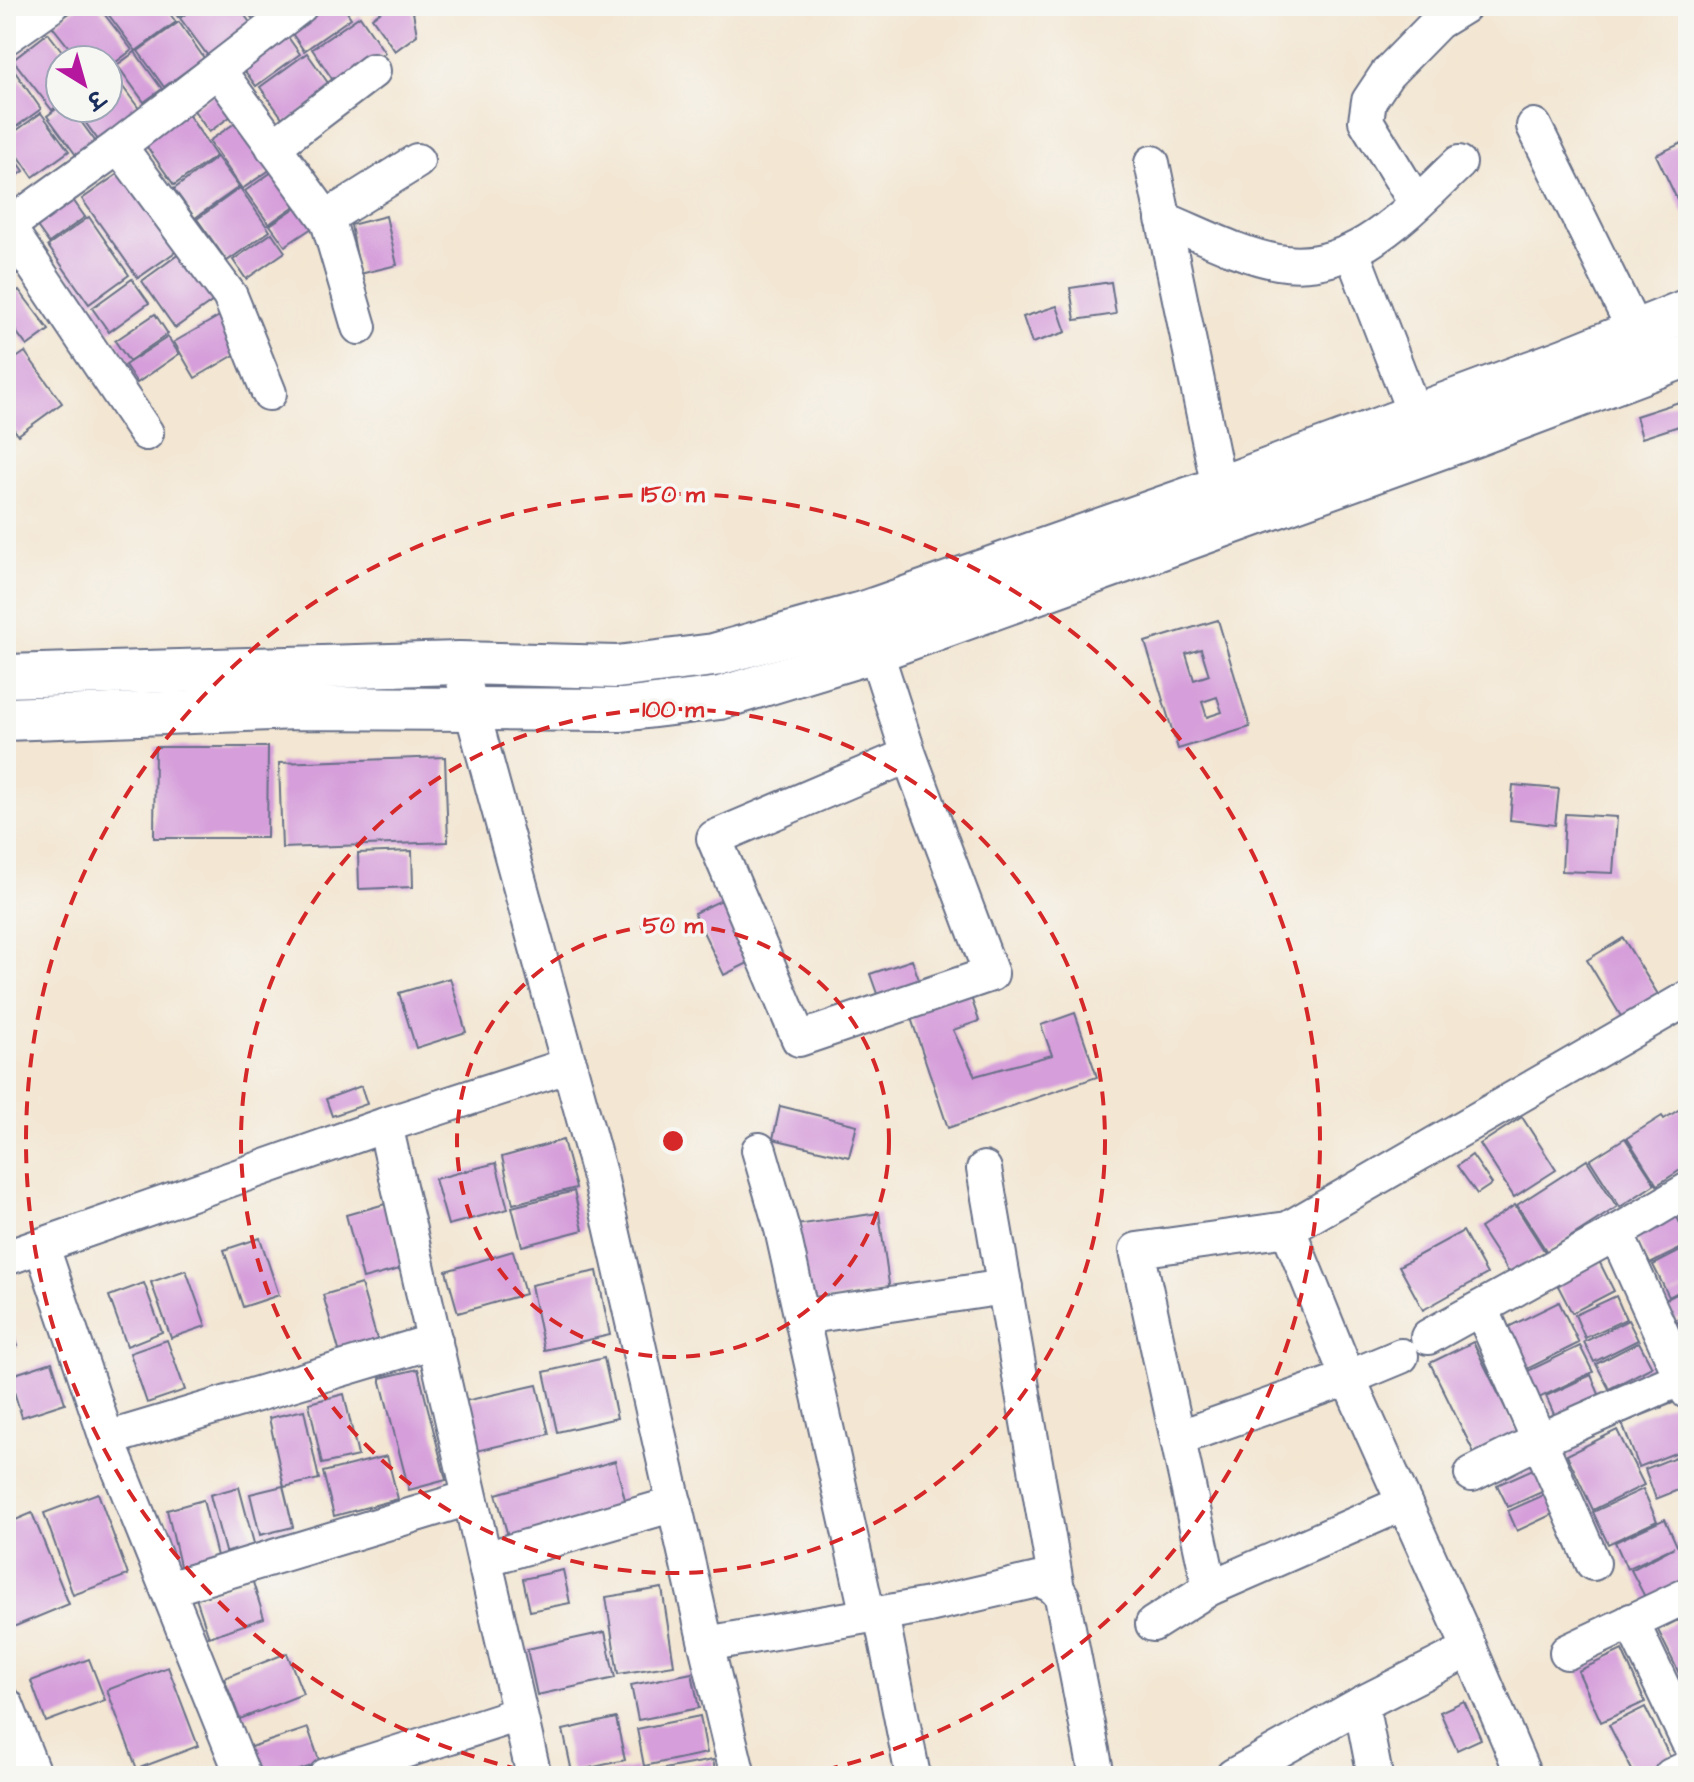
<svg xmlns="http://www.w3.org/2000/svg" width="1694" height="1782" font-family="'Architects Daughter','Playpen Sans Deva',sans-serif">
<style>
.building{fill:#d69eda;fill-rule:evenodd}
.lines{fill:none;stroke-linecap:round;stroke-linejoin:round}
.minor-casing{stroke:#676f87;stroke-width:38}
.tertiary-casing{stroke:#676f87;stroke-width:46}
.minor{stroke:#fff;stroke-width:34}
.tertiary{stroke:#fff;stroke-width:42}
.ring{fill:none;stroke:#d62828;stroke-width:4;stroke-dasharray:14 10}
.centre{fill:#d62828;stroke:#f6f6f2;stroke-width:4}
.ring-label{font-size:24px;text-anchor:middle;font-weight:bold;fill:#d62828;stroke:#f6f6f2;stroke-width:7;stroke-linejoin:round;paint-order:stroke}
</style>
<rect width="100%" height="100%" fill="#f6f6f2"/>
<filter id="ink" filterUnits="userSpaceOnUse"><feTurbulence type="fractalNoise" baseFrequency=".0125" numOctaves="2"/><feDisplacementMap in="SourceGraphic" scale="16" xChannelSelector="R" yChannelSelector="G"/><feConvolveMatrix kernelMatrix="1 2 1 2 8 2 1 2 1" color-interpolation-filters="sRGB"/></filter>
<filter id="wash" filterUnits="userSpaceOnUse"><feTurbulence type="fractalNoise" baseFrequency=".006" numOctaves="4" result="noise"/><feDisplacementMap in="SourceGraphic" scale="32" xChannelSelector="R" yChannelSelector="G"/><feGaussianBlur stdDeviation="1.8" result="paint"/><feColorMatrix in="noise" values="0 0 0 0 0 0 0 0 0 0 0 0 0 0 0 0 0 1.4 0 .05"/><feComposite in="paint" operator="in"/></filter>
<g filter="url(#wash)">
<rect width="100%" height="100%" fill="#f3e6d2"/>
<g id="blocks">
<g class="building">
<polygon points="79,6 98,6 132,50 108,68 108,60 79,60 52,26"/>
<polygon points="102,6 164,6 176,22 136,51"/>
<polygon points="170,6 194,6 178,17"/>
<polygon points="197,6 238,6 251,24 208,56 180,18"/>
<polygon points="243,6 276,6 255,22"/>
<polygon points="323,6 343,6 351,18 304,51 289,29"/>
<polygon points="388,6 412,6 417,35 395,51 372,18"/>
<polygon points="360,16 385,53 337,86 312,49"/>
<polygon points="179,22 204,58 164,87 138,51"/>
<polygon points="283,30 300,54 256,86 239,63"/>
<polygon points="48,33 69,60 60,60 60,104 52,110 13,60"/>
<polygon points="135,52 162,89 144,102 117,65"/>
<polygon points="307,53 333,90 286,123 260,87"/>
<polygon points="6,59 41,109 6,134"/>
<polygon points="111,71 143,114 101,144 75,108 108,108 108,73"/>
<polygon points="222,88 238,111 209,132 193,109"/>
<polygon points="60,106 71,108 98,145 79,159 47,116"/>
<polygon points="186,111 216,156 174,185 143,141"/>
<polygon points="41,113 69,151 33,177 6,138"/>
<polygon points="244,117 277,165 242,189 209,141"/>
<polygon points="1688,140 1688,212 1684,214 1656,155"/>
<polygon points="6,145 24,171 6,184"/>
<polygon points="217,157 239,187 195,218 174,189"/>
<polygon points="279,167 303,200 269,224 245,191"/>
<polygon points="122,171 178,250 138,278 82,199"/>
<polygon points="240,188 270,231 227,261 197,219"/>
<polygon points="71,197 85,217 49,243 34,222"/>
<polygon points="304,202 318,224 285,246 270,225"/>
<polygon points="386,216 397,265 360,274 351,225"/>
<polygon points="89,217 129,275 89,304 48,246"/>
<polygon points="272,233 285,252 246,279 233,260"/>
<polygon points="6,247 22,269 6,281"/>
<polygon points="179,254 213,301 175,328 142,281"/>
<polygon points="132,279 149,303 109,332 92,308"/>
<polygon points="1111,282 1116,314 1075,320 1070,288"/>
<polygon points="19,290 49,330 27,346 6,318 6,300"/>
<polygon points="1057,306 1066,332 1032,343 1023,317"/>
<polygon points="155,314 168,334 129,361 115,341"/>
<polygon points="223,314 243,350 195,378 174,342"/>
<polygon points="168,337 179,354 137,383 125,365"/>
<polygon points="25,352 62,403 18,435 6,418 6,365"/>
<polygon points="1679,402 1685,424 1642,438 1636,416"/>
<path d="M1218 620 1250 727 1178 749 1145 642ZM1201 649 1209 675 1194 680 1186 654ZM1217 697 1222 712 1207 717 1202 702Z"/>
<polygon points="155,747 268,747 267,838 154,838"/>
<polygon points="445,757 448,842 282,848 279,763"/>
<polygon points="1513,785 1559,789 1555,825 1510,820"/>
<polygon points="1565,814 1617,817 1613,873 1562,871"/>
<polygon points="412,851 413,887 359,889 358,853"/>
<polygon points="728,897 758,958 724,975 694,913"/>
<polygon points="1623,938 1659,996 1622,1018 1587,960"/>
<polygon points="912,960 922,988 880,1002 870,974"/>
<polygon points="450,978 466,1032 416,1048 399,993"/>
<polygon points="969,991 979,1021 953,1030 975,1076 1052,1055 1041,1025 1075,1013 1097,1077 948,1128 909,1012"/>
<polygon points="361,1086 367,1104 332,1116 326,1099"/>
<polygon points="1688,1104 1688,1165 1657,1185 1627,1138 1662,1116 1664,1119"/>
<polygon points="780,1106 857,1125 849,1157 773,1139"/>
<polygon points="1522,1117 1556,1170 1514,1197 1480,1144"/>
<polygon points="1625,1138 1655,1184 1620,1207 1590,1160"/>
<polygon points="563,1140 576,1188 513,1204 502,1157"/>
<polygon points="1472,1155 1492,1184 1477,1194 1457,1166"/>
<polygon points="1587,1160 1617,1207 1547,1252 1517,1205"/>
<polygon points="496,1163 508,1209 448,1225 435,1179"/>
<polygon points="574,1191 583,1230 522,1246 512,1207"/>
<polygon points="385,1204 403,1268 363,1279 346,1215"/>
<polygon points="1515,1205 1545,1252 1510,1274 1480,1228"/>
<polygon points="879,1213 890,1291 807,1303 796,1225"/>
<polygon points="1675,1213 1688,1239 1688,1245 1650,1264 1635,1234"/>
<polygon points="1463,1231 1487,1274 1423,1310 1399,1266"/>
<polygon points="260,1238 279,1295 243,1307 224,1250"/>
<polygon points="1688,1247 1688,1287 1669,1297 1653,1265"/>
<polygon points="513,1251 525,1294 458,1313 446,1271"/>
<polygon points="1599,1261 1614,1291 1572,1313 1556,1282"/>
<polygon points="186,1270 206,1326 171,1338 151,1282"/>
<polygon points="597,1271 610,1335 544,1350 531,1285"/>
<polygon points="144,1283 162,1332 127,1346 109,1296"/>
<polygon points="361,1284 379,1346 341,1357 323,1295"/>
<polygon points="1688,1288 1688,1314 1675,1320 1665,1300"/>
<polygon points="1616,1296 1626,1319 1585,1338 1575,1315"/>
<polygon points="1559,1302 1579,1343 1525,1370 1504,1329"/>
<polygon points="6,1313 18,1346 6,1351"/>
<polygon points="1688,1317 1688,1350 1674,1324"/>
<polygon points="1628,1320 1638,1340 1594,1362 1584,1342"/>
<polygon points="167,1340 185,1390 147,1403 130,1353"/>
<polygon points="1473,1342 1521,1440 1478,1461 1430,1363"/>
<polygon points="1639,1342 1652,1367 1609,1389 1596,1364"/>
<polygon points="1580,1346 1593,1372 1539,1398 1526,1372"/>
<polygon points="604,1358 617,1418 557,1432 544,1372"/>
<polygon points="52,1362 65,1403 22,1417 9,1376"/>
<polygon points="418,1369 446,1480 409,1490 380,1378"/>
<polygon points="1591,1375 1601,1399 1556,1419 1546,1396"/>
<polygon points="537,1385 549,1434 476,1451 465,1401"/>
<polygon points="344,1394 358,1456 322,1464 309,1403"/>
<polygon points="1683,1399 1688,1413 1688,1448 1639,1467 1622,1423"/>
<polygon points="304,1410 319,1479 284,1487 269,1418"/>
<polygon points="1617,1430 1644,1485 1593,1510 1567,1455"/>
<polygon points="1688,1452 1688,1486 1656,1499 1645,1469"/>
<polygon points="387,1456 398,1499 334,1516 323,1472"/>
<polygon points="615,1461 628,1511 510,1543 496,1494"/>
<polygon points="1533,1469 1544,1491 1508,1507 1497,1485"/>
<polygon points="283,1486 293,1527 260,1535 250,1494"/>
<polygon points="239,1487 256,1551 227,1559 210,1495"/>
<polygon points="1643,1489 1657,1521 1608,1544 1593,1512"/>
<polygon points="98,1493 128,1575 73,1595 44,1513"/>
<polygon points="1546,1494 1555,1513 1517,1531 1508,1511"/>
<polygon points="203,1500 219,1564 182,1574 167,1510"/>
<polygon points="32,1513 69,1604 6,1630 6,1524"/>
<polygon points="1665,1519 1677,1546 1681,1544 1688,1558 1688,1580 1647,1601 1631,1570 1674,1547 1627,1569 1615,1542"/>
<polygon points="563,1570 570,1603 530,1611 523,1579"/>
<polygon points="252,1579 264,1618 209,1637 196,1598"/>
<polygon points="662,1588 674,1665 618,1674 606,1597"/>
<polygon points="1688,1615 1688,1692 1658,1630"/>
<polygon points="605,1632 615,1678 537,1695 527,1649"/>
<polygon points="1622,1650 1645,1702 1601,1722 1578,1671"/>
<polygon points="287,1653 303,1694 240,1719 224,1678"/>
<polygon points="89,1659 105,1700 46,1722 31,1681"/>
<polygon points="168,1667 198,1746 137,1769 107,1690"/>
<polygon points="692,1673 699,1708 638,1720 631,1685"/>
<polygon points="1464,1701 1481,1739 1457,1750 1440,1712"/>
<polygon points="1645,1707 1675,1767 1656,1776 1635,1776 1609,1725"/>
<polygon points="700,1716 707,1753 644,1766 637,1729"/>
<polygon points="616,1718 625,1760 572,1772 563,1730"/>
<polygon points="308,1728 320,1763 283,1776 258,1776 248,1748"/>
<polygon points="713,1760 716,1776 649,1776 648,1772"/>
<polygon points="636,1768 637,1776 601,1776 601,1775"/>
</g>
</g>
</g>
<g filter="url(#ink)">
<use href="#blocks" fill-opacity="0" stroke="#676f87" stroke-width="2"/>
<g class="lines">
<defs>
<g id="minor">
<polyline points="6,37 50,6"/>
<polyline points="218,70 328,221 359,327"/>
<polyline points="1534,126 1635,331"/>
<polyline points="119,146 230,296 269,393"/>
<polyline points="273,147 373,71"/>
<polyline points="1152,163 1219,488"/>
<polyline points="1416,203 1366,121 1369,101 1387,74 1438,22 1464,6"/>
<polyline points="326,218 417,161"/>
<path d="M1163 219C1200 234 1239 255 1278 262 1355 275 1409 210 1459 163"/>
<polyline points="6,224 146,433"/>
<polyline points="8,226 119,146 300,6"/>
<polyline points="1352,252 1415,415"/>
<polyline points="868,628 909,755 991,974 799,1039 714,838 909,755"/>
<polyline points="459,663 601,1181 706,1644 738,1776"/>
<polyline points="385,1125 534,1776"/>
<polyline points="759,1150 782,1229 868,1616"/>
<polyline points="984,1169 1057,1589"/>
<polyline points="1288,1229 1348,1378 1470,1649 1524,1776"/>
<polyline points="1616,1233 1688,1392"/>
<polyline points="42,1247 107,1439 243,1776"/>
<polyline points="6,1258 385,1125 570,1065"/>
<polyline points="1481,1308 1593,1563"/>
<polyline points="802,1317 1005,1287"/>
<polyline points="1428,1337 1616,1233 1688,1190"/>
<polyline points="1178,1438 1348,1378 1401,1356"/>
<polyline points="107,1439 435,1341"/>
<polyline points="1472,1474 1540,1440 1688,1375"/>
<polyline points="485,1559 675,1504"/>
<polyline points="1210,1588 1137,1250 1288,1229 1688,998"/>
<polyline points="168,1589 469,1498"/>
<polyline points="881,1614 913,1776"/>
<polyline points="1631,1621 1688,1741"/>
<polyline points="1153,1624 1210,1588 1404,1503"/>
<path d="M706 1644 929 1605 1037 1580C1049 1582 1056 1587 1062 1597L1097 1776"/>
<polyline points="1567,1652 1688,1595"/>
<polyline points="1361,1704 1375,1776"/>
<polyline points="6,1705 34,1776"/>
<polyline points="326,1776 519,1714"/>
<polyline points="1233,1776 1361,1704 1470,1649"/>
<polyline points="1671,1776 1688,1768"/>
</g>
<g id="tertiary">
<polyline points="6,676 459,663 617,667 714,655 863,613 1219,488 1564,360 1688,310"/>
<polyline points="6,719 297,708 622,710 720,698 875,651 1473,436 1688,355"/>
</g>
</defs>
<use href="#minor" class="minor-casing"/>
<use href="#tertiary" class="tertiary-casing"/>
<use href="#minor" class="minor"/>
<use href="#tertiary" class="tertiary"/>
</g>
</g>
<g class="ring">
<circle cx="673" cy="1141" r="216"/>
<circle cx="673" cy="1141" r="432"/>
<path d="M544 1775A647 647 0 1 1 802 1775"/>
</g>
<circle cx="673" cy="1141" r="12" class="centre"/>
<g class="ring-label">
<text x="673" y="502">150 m</text>
<text x="673" y="717">100 m</text>
<text x="673" y="933">50 m</text>
</g>
<rect width="1694" height="1782" fill="none" stroke="#f6f6f2" stroke-width="32"/>
<g transform="translate(84 84) rotate(143)"><circle r="38" fill="#f6f6f2" stroke="#9ea6b7" stroke-width="2"/>
<path d="M0-6L14 30L0 20L-14 30Z" fill="#b5179e"/>
<text y="-12" font-size="22" font-weight="bold" text-anchor="middle" fill="#1b2f5e">उ</text>
</g>
</svg>
